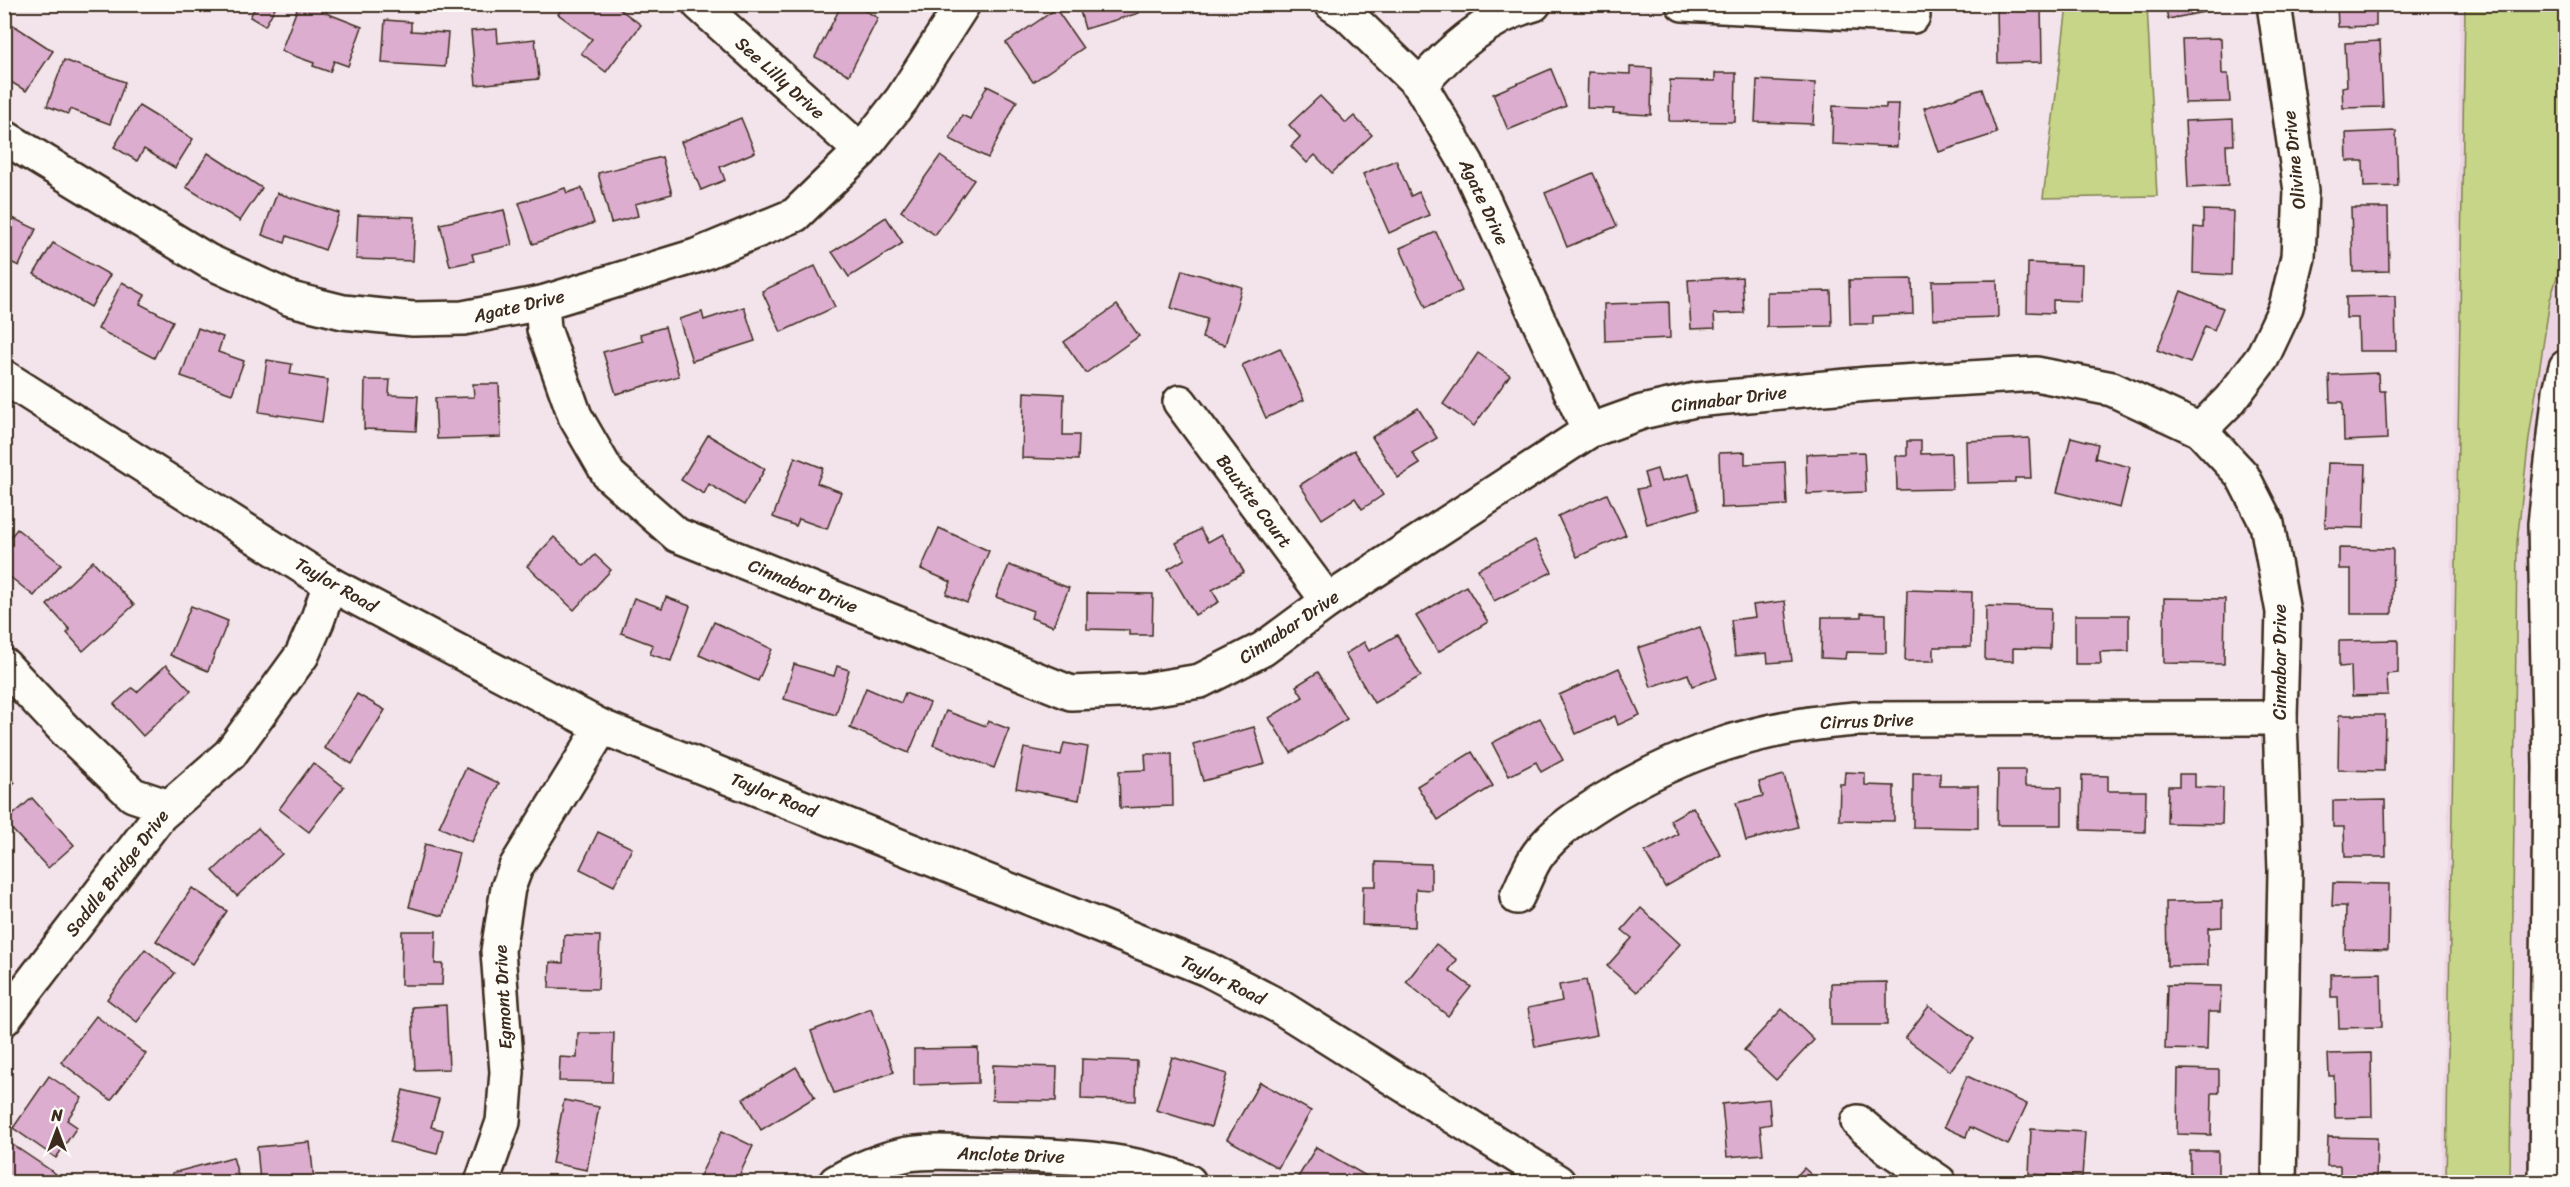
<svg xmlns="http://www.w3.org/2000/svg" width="2570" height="1187" font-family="Sriracha,sans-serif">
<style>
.built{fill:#ecd4e2}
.green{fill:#c6d588;stroke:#808053;stroke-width:1.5}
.building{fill:#dcadce;stroke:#3b2a1e;stroke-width:1.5}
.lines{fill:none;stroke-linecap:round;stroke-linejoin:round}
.minor-casing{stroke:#3b2a1e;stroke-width:38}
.minor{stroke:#fdfcf7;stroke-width:33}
.labels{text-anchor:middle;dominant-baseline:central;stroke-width:6;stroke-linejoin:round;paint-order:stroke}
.street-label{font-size:18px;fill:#3b2a1e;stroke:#fdfcf7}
</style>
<rect width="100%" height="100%" fill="#f3e4eb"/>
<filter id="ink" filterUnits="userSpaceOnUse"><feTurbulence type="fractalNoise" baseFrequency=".0167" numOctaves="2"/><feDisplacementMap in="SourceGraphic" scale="12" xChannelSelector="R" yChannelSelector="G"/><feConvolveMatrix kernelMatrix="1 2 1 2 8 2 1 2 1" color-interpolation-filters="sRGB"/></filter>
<g filter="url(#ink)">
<polygon class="built" points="2460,5 2565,5 2565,1182 2442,1182"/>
<g class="green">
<polygon points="2064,5 2147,5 2157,196 2043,198 2066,14"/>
<polygon points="2465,5 2566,5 2565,251 2550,300 2529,438 2517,542 2510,1182 2446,1182"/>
</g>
<g class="building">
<polygon points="257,4 277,4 265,26 250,17"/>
<polygon points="299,4 329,4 326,13 362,27 348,66 334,61 330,72 313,66 314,63 281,51"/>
<polygon points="565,4 613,4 641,25 606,72 581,53 592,39 558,14"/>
<polygon points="842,4 853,4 878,18 849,75 815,57"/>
<polygon points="1078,4 1137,4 1139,13 1085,29"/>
<polygon points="2041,4 2042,62 1998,63 1997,5"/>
<polygon points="2165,4 2209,4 2210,11 2168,19"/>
<polygon points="2337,4 2376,4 2376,26 2338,27"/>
<polygon points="1056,9 1083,48 1033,82 1006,43"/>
<polygon points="4,19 53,51 26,91 4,78 7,71 4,69"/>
<polygon points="385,20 411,22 411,31 448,33 445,67 382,63"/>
<polygon points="497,29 498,43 535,39 539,79 476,85 471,31"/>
<polygon points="2221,38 2222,74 2228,74 2230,102 2185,103 2182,39"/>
<polygon points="2380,41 2383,107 2343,108 2342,87 2347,86 2345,43"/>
<polygon points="64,60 125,82 110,124 70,109 68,114 47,106"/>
<polygon points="1630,67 1652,68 1651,115 1613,113 1614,109 1587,108 1588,72 1630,74"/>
<polygon points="1551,69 1566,106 1508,130 1493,94"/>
<polygon points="1715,73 1736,73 1735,122 1669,121 1670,80 1715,81"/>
<polygon points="1757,80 1815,83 1813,124 1755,122"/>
<polygon points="987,86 1017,101 988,158 950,139 962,115 970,119"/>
<polygon points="1982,89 1997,133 1939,152 1924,108"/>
<polygon points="1320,96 1346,123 1354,116 1372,135 1332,173 1315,155 1307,163 1291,146 1300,137 1289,125"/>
<polygon points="1886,104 1899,104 1897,147 1832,144 1833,106 1886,108"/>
<polygon points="139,106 193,139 175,168 144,149 137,161 114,147"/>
<polygon points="741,118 755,152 720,167 725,180 701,190 681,142"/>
<polygon points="2233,119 2234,145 2226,145 2228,186 2188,188 2185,121"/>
<polygon points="2396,131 2398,186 2364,187 2363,161 2347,161 2346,133"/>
<polygon points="208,153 262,188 240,221 186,187"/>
<polygon points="940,156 974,180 935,235 901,211"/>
<polygon points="662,157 672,194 635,204 638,216 611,223 598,173"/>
<polygon points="1396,160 1411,196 1419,192 1429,215 1389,233 1363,174"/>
<polygon points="1593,173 1617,226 1567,247 1545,193"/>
<polygon points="565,188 567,193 582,188 594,223 533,244 519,203"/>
<polygon points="277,193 339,213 325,250 287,236 285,243 262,235"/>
<polygon points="2351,208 2388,208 2389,271 2353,272"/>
<polygon points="504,210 512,245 472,254 474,261 450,266 440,224"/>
<polygon points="2203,210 2233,211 2231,275 2193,273 2194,227 2203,228"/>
<polygon points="4,214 36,229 19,266 4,259"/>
<polygon points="358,215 415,217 413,261 356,259"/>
<polygon points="886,217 903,243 849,277 832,252"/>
<polygon points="1436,232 1462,291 1426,307 1400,248"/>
<polygon points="53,243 110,275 91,307 34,274"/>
<polygon points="2028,263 2082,265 2081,301 2053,300 2053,313 2027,312"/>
<polygon points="815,266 835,307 781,332 762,291"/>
<polygon points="1182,270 1242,287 1225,345 1202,338 1207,319 1171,308"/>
<polygon points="1742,277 1744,313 1714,314 1715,328 1691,329 1688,280"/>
<polygon points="1912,279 1913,314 1873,316 1873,324 1850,324 1849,280"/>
<polygon points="1997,280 1998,317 1933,319 1932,281"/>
<polygon points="122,282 145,295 140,304 173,321 154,358 98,329"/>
<polygon points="1831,291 1832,326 1767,327 1767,292"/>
<polygon points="2181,291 2223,308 2214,330 2205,326 2190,363 2157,350"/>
<polygon points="2395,296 2396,351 2359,351 2358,318 2346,318 2346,297"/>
<polygon points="1669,302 1670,338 1605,341 1604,304"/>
<polygon points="1117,305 1139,336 1086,373 1064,342"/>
<polygon points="744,307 755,341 692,361 679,319 702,312 704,320"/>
<polygon points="665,327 679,376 616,394 603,352 643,341 640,334"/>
<polygon points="198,328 223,337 218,352 244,361 232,394 181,376"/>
<polygon points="1280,348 1304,400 1266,418 1242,365"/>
<polygon points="1478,353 1510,375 1474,426 1443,404"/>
<polygon points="267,360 292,364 290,374 328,380 322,422 259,412"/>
<polygon points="2378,373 2379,391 2385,391 2387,439 2344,441 2343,402 2330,402 2329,375"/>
<polygon points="365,380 390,380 389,395 418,396 416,431 364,429"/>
<polygon points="473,384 499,384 501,437 437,439 435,398 474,397"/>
<polygon points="1024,392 1064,394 1063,435 1079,435 1078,460 1022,458"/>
<polygon points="1418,408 1437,438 1412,453 1420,464 1398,478 1372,437"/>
<polygon points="708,435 765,469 744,505 709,484 704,494 681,480"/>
<polygon points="2071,437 2098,444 2095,458 2130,467 2120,508 2057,492"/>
<polygon points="2029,438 2031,478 2015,478 2015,482 1967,483 1966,441"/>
<polygon points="1907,441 1921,441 1921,454 1951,453 1952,489 1897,490 1896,456 1907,456"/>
<polygon points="1354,450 1383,495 1362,509 1355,498 1322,519 1300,485"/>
<polygon points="1745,452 1745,464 1785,462 1787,505 1721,508 1719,453"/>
<polygon points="1864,452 1866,492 1807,494 1806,454"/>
<polygon points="795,457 823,468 817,483 841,492 827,529 799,519 796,526 773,517"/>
<polygon points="2328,463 2366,464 2364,528 2325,527"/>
<polygon points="1657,469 1661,482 1689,474 1699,509 1647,524 1637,489 1648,487 1644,473"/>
<polygon points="1607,494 1626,535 1577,557 1558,516"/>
<polygon points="939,528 989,551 967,603 946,594 951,582 921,569"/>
<polygon points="17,529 61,564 34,596 4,572 4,545"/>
<polygon points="1200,529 1208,542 1222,534 1244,572 1212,590 1219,602 1195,615 1168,569 1185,559 1176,543"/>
<polygon points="554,537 584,566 595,555 611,570 574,610 527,566"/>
<polygon points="1535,540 1552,572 1494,601 1478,569"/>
<polygon points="2339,548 2393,549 2392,614 2351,614 2351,569 2339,569"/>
<polygon points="93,561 134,605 83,651 67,633 70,630 47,605"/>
<polygon points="1009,565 1069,588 1053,626 1031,618 1033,611 996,597"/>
<polygon points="1466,586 1488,622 1438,652 1416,616"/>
<polygon points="1907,590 1972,592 1971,647 1934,647 1934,661 1905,661"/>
<polygon points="1087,593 1153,594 1152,635 1129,635 1129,630 1087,629"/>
<polygon points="666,597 690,606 671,661 650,654 653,645 621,633 634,598 662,608"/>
<polygon points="2164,598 2225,599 2224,664 2164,663"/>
<polygon points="1785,601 1792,661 1768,663 1767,653 1735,656 1731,620 1755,617 1753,605"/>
<polygon points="191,606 228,621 208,671 170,655"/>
<polygon points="1986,606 2051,608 2050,649 2013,648 2013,661 1985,660"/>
<polygon points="1861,613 1886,614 1886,653 1846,652 1845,659 1821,658 1822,617 1861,617"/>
<polygon points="2075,615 2129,615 2129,651 2100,652 2101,664 2075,664"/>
<polygon points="714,622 772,649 758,681 699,655"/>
<polygon points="1700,627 1717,678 1692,686 1688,674 1651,687 1638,648"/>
<polygon points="1397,635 1421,676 1374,703 1345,654 1364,642 1369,651"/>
<polygon points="2398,640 2398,673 2387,674 2388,695 2352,696 2351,666 2339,667 2339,641"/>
<polygon points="794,664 834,676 837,666 849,670 836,715 784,699"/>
<polygon points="166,665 191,691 143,736 114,704 132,688 137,692"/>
<polygon points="1619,668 1640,715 1618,725 1615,716 1576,734 1559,695"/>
<polygon points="1318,672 1347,719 1291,753 1269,718 1303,697 1296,686"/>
<polygon points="866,688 901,703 905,693 930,703 909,753 850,728"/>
<polygon points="357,694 385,710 352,764 324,748"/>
<polygon points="946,711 986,726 988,721 1009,729 994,768 933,745"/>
<polygon points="2339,715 2385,715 2384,771 2338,770"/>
<polygon points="1540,718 1563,760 1541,772 1536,762 1509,776 1492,743"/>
<polygon points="1254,727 1265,764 1203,781 1193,744"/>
<polygon points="1064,743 1088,747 1079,800 1016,788 1024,748 1061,755"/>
<polygon points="1472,752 1493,786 1438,820 1417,786"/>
<polygon points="1145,754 1172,754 1173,806 1120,808 1119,771 1146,770"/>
<polygon points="313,763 344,787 309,832 279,809"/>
<polygon points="466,768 499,783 472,842 439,827"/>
<polygon points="1998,770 2025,770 2025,786 2062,787 2062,825 1997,825"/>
<polygon points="4,771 15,783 4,793"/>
<polygon points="1845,772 1865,773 1865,785 1894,786 1894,821 1839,820 1840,784 1844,784"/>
<polygon points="1913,773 1940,773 1940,786 1978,786 1978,828 1913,827"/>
<polygon points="2179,774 2195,774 2195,787 2223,788 2222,824 2167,823 2168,786 2179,786"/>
<polygon points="1784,775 1798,827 1746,841 1736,803 1763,796 1759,782"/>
<polygon points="2082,775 2108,776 2108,791 2146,791 2145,832 2081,830"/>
<polygon points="32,798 74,845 48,868 5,822"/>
<polygon points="2385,800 2386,857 2345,857 2344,827 2333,827 2333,801"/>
<polygon points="1693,807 1721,855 1665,887 1645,852 1678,834 1670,820"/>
<polygon points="258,828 282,854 237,896 213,871"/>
<polygon points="598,832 632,848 614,886 580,869"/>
<polygon points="425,844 459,853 443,916 409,907"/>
<polygon points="1376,862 1431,864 1431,890 1416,889 1415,927 1362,925 1363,886 1376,886"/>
<polygon points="2333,883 2389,884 2388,950 2345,949 2346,906 2332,906"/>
<polygon points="192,888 227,911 192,964 156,941"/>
<polygon points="2222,901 2222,927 2208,928 2208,965 2167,966 2166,902"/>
<polygon points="1641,908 1680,944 1637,992 1607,966 1632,938 1622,930"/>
<polygon points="402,931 436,931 435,964 443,964 442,985 401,985"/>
<polygon points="564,935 600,936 598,989 549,988 550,962 563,963"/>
<polygon points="1436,944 1457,960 1449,970 1471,987 1448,1016 1406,982"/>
<polygon points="145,949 175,973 137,1022 107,999"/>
<polygon points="2381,973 2382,1027 2339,1028 2338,997 2331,997 2331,974"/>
<polygon points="1586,980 1597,1035 1535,1047 1528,1008 1562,1001 1559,985"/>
<polygon points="1887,982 1887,1025 1831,1025 1831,983"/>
<polygon points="2167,985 2221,986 2220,1012 2208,1012 2207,1050 2165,1049"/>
<polygon points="446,1005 449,1069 415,1070 412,1007"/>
<polygon points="1929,1006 1974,1039 1950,1071 1905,1038"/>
<polygon points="871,1008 894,1072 834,1093 811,1031"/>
<polygon points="1782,1009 1814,1040 1776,1080 1744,1050"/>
<polygon points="96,1016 146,1054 111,1100 61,1062"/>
<polygon points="578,1033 614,1033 612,1082 559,1081 560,1057 577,1058"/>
<polygon points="978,1048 978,1083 914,1085 914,1049"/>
<polygon points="2371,1053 2372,1117 2335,1118 2334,1076 2329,1076 2328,1054"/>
<polygon points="1172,1057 1227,1074 1211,1127 1156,1110"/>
<polygon points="1082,1059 1137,1061 1136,1101 1081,1099"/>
<polygon points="993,1065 1057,1067 1056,1101 992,1100"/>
<polygon points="796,1067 815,1097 761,1130 743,1099"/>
<polygon points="2178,1069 2219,1070 2219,1093 2212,1093 2211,1135 2177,1134"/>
<polygon points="49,1076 82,1098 67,1120 77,1127 56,1158 13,1128"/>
<polygon points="1967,1076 2027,1104 2008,1145 1970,1127 1966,1137 1944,1127"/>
<polygon points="1260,1082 1311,1111 1278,1168 1227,1139"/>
<polygon points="403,1090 439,1099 431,1127 443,1130 437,1154 390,1142"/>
<polygon points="1769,1099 1771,1124 1760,1126 1763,1154 1727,1157 1722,1104"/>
<polygon points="564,1100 599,1107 587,1170 552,1163"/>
<polygon points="2031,1129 2085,1132 2082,1177 2029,1174"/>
<polygon points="722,1131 753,1146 736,1182 697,1182"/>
<polygon points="2328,1137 2377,1138 2376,1182 2340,1182 2340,1166 2327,1166"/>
<polygon points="4,1139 56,1174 51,1182 4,1182"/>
<polygon points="310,1142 314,1181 260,1182 257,1147"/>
<polygon points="1316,1147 1368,1177 1365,1182 1303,1182 1297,1179"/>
<polygon points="2190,1151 2218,1151 2218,1177 2204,1178 2204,1182 2163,1182 2163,1176 2190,1175"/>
<polygon points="233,1157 240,1182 175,1182 172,1173"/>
<polygon points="1804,1168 1819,1182 1791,1182"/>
</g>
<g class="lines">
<defs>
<g id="minor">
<polyline points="699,4 861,151"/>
<polyline points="1332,4 1347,14 1420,85 1467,164 1589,431"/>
<polyline points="1683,4 1913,16"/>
<path d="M1420 85C1450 50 1488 16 1534 4"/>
<polyline points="4,137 208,261 291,299 343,312 413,319 463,318 542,303 696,256 795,215 861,151 902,99 963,4"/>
<polyline points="542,303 544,329 575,416 609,475 677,535 1071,693 1144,690 1200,681 1263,649 1328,601 1589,431 1642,412 1695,400 1868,384 2036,374 2112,389 2200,430 2242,475 2267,524 2283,612 2280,718 2285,871 2279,1182"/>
<polyline points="4,377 330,584 602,727 1207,969 1280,1007 1558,1182"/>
<polyline points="1180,402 1328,601"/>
<polyline points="2200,430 2230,400 2262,358 2286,307 2298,257 2301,191 2274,4"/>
<polyline points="4,665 66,731 133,795 169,807"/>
<path d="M1517 897C1524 883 1530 864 1540 852 1556 830 1582 814 1604 800 1683 751 1763 726 1855 719L2280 718"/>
<polyline points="4,1019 160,815 230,754 302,655 317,621 330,584"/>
<polyline points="1858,1122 1890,1149 1939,1182"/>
<polyline points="482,1182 503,1122 507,1072 498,951 508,888 516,867 602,727"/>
<path d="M836 1182C859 1169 882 1159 908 1154 935 1150 963 1153 990 1154 1056 1156 1127 1156 1189 1182"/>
<polyline points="2546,1182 2550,767 2545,524 2560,391 2566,367"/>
</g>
</defs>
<use href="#minor" class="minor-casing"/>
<use href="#minor" class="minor"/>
</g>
</g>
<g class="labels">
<g class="street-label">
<text transform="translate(780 78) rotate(42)">See Lilly Drive</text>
<text transform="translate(2294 160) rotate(-96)">Olivine Drive</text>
<text transform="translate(1484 202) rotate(65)">Agate Drive</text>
<text transform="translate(519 306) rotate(-13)">Agate Drive</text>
<text transform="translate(1729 399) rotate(-7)">Cinnabar Drive</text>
<text transform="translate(1254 501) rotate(53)">Bauxite Court</text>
<text transform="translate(336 585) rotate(30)">Taylor Road</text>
<text transform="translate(803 586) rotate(22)">Cinnabar Drive</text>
<text transform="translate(1289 627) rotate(-34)">Cinnabar Drive</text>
<text transform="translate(2280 662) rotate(-90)">Cinnabar Drive</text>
<text transform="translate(1867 721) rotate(-2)">Cirrus Drive</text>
<text transform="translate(774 795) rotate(22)">Taylor Road</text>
<text transform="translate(117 873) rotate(-52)">Saddle Bridge Drive</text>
<text transform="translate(1223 980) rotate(26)">Taylor Road</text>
<text transform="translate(503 997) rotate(-93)">Egmont Drive</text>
<text transform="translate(1011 1155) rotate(2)">Anclote Drive</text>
</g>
</g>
<rect width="2570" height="1187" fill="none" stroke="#fdfcf7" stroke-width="24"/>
<rect x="12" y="12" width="2546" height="1163" fill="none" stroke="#3b2a1e" stroke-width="2" filter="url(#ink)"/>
<g transform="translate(57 1130)" stroke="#fdfcf7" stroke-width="4.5" paint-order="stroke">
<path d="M0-4.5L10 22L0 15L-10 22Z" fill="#3b2a1e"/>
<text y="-9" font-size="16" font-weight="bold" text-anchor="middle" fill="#3b2a1e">N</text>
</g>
</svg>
